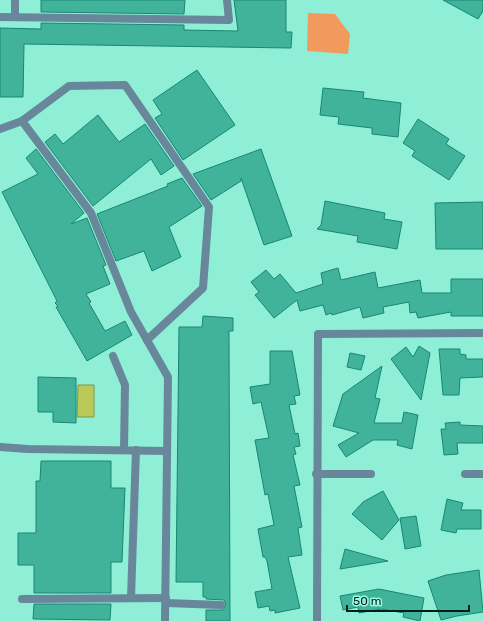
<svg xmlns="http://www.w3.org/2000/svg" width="483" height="621" font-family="Rubik,sans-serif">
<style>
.green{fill:#f09b5d}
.water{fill:#bac95a;stroke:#829546}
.building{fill:#41b39b;stroke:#188772}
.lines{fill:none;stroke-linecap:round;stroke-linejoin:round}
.lane{stroke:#69879a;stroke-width:8}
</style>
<rect width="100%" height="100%" fill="#8eefd6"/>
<polygon class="green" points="308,13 335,14 350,34 348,54 307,51"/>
<polygon class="water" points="78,385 94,385 94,417 77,417"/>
<g class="building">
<polygon points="41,0 185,0 184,14 41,12"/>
<polygon points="234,0 286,0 286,32 292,32 291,48 24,44 23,97 0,97 0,28 41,29 41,23 184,25 184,30 238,31"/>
<polygon points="443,0 483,0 483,11 478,19"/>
<polygon points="197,70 235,125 183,160 155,118 162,114 153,100"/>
<polygon points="323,88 364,92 363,98 401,103 398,137 372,134 372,128 338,124 339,117 320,115"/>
<polygon points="98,115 119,142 145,124 174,166 161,175 151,159 93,206 45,142 55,134 63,144"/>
<polygon points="418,119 449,139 446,144 465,156 449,180 412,156 415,151 403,143"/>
<polygon points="36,149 84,213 71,224 87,218 106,265 103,266 110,284 86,294 91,302 89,303 105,331 125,321 132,335 87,361 56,307 58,306 55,303 57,301 2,192 38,174 26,158"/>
<polygon points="261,149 292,236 264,245 241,178 241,181 211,200 193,174"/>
<polygon points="182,178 202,206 169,227 181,257 152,271 144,251 116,261 97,214 168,186 167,184"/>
<polygon points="325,201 385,213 384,219 402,222 397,249 357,242 358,236 317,229 321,225"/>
<polygon points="483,202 483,249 436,249 435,203"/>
<polygon points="338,268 341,280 375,272 378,288 420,280 422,293 451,293 451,279 483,279 483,316 451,316 451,312 418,318 416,312 410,313 409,302 383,307 384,313 363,318 360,307 332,315 331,313 326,315 323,305 300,311 297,300 274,318 255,295 259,292 251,282 266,270 274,279 280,274 296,293 323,284 321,273"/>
<polygon points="203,316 233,318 233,331 229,331 230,621 206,621 206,610 223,610 226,605 224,600 206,599 206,597 203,597 203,582 176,582 179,327 202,327"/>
<polygon points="419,346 430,353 421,400 391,359 406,347 413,357"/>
<polygon points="439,349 460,349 460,354 466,355 466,359 483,359 483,377 460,378 459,395 443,395"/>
<polygon points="270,351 292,351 300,395 294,396 296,404 289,405 295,434 298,433 300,446 294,447 296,454 293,455 300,485 294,486 302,527 298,528 302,555 288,557 300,608 275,613 275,610 270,611 269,606 258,608 255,592 272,589 267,561 265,557 263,557 258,529 274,525 268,494 265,495 255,440 269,438 261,402 253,404 250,387 270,384"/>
<polygon points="350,353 365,356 361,370 347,367"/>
<polygon points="382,366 375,398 380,399 374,423 402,423 404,412 418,415 412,449 397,445 398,440 373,440 346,457 338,445 359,433 333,426 343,394"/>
<polygon points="38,377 76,378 76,423 53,422 53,412 38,412"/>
<polygon points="460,422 460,425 483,426 483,443 457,443 458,454 444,455 441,429 446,429 445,423"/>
<polygon points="41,461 111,461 111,488 125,488 122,562 111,562 111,593 34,593 34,565 18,565 18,533 36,533 36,481 40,481"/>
<polygon points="383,491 399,520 382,540 352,514 363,502"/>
<polygon points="447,499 463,503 461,510 481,510 481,529 457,529 456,533 441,530"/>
<polygon points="416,516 421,546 405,549 400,518"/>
<polygon points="345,549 388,561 340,569"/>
<polygon points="479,570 483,612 457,616 441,620 428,581 446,575"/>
<polygon points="379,589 424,598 420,621 403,617 404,613 381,609 359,613 358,607 343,610 340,596"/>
<polygon points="34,604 111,604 110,620 33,619"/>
</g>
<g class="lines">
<g class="lane">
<polyline points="0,17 229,20 227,0"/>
<polyline points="15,17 15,0"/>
<polyline points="22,121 69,86 125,85 209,207 203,288 147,340"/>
<polyline points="0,129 22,121 91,213 131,312 168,377 165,621"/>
<polyline points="113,356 125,385 124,450"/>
<polyline points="0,447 28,449 167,451"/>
<polyline points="316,474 371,474"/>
<polyline points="465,474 483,474"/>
<polyline points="131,598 136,450"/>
<polyline points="22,599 166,598"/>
<polyline points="166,603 221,605"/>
<polyline points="317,621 318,334 483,333"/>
</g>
</g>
<path d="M347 605v6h122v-6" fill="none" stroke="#001d17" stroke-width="2"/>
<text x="353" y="605" font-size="12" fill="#001d17" stroke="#9bfce4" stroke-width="3" paint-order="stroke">50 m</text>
</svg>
